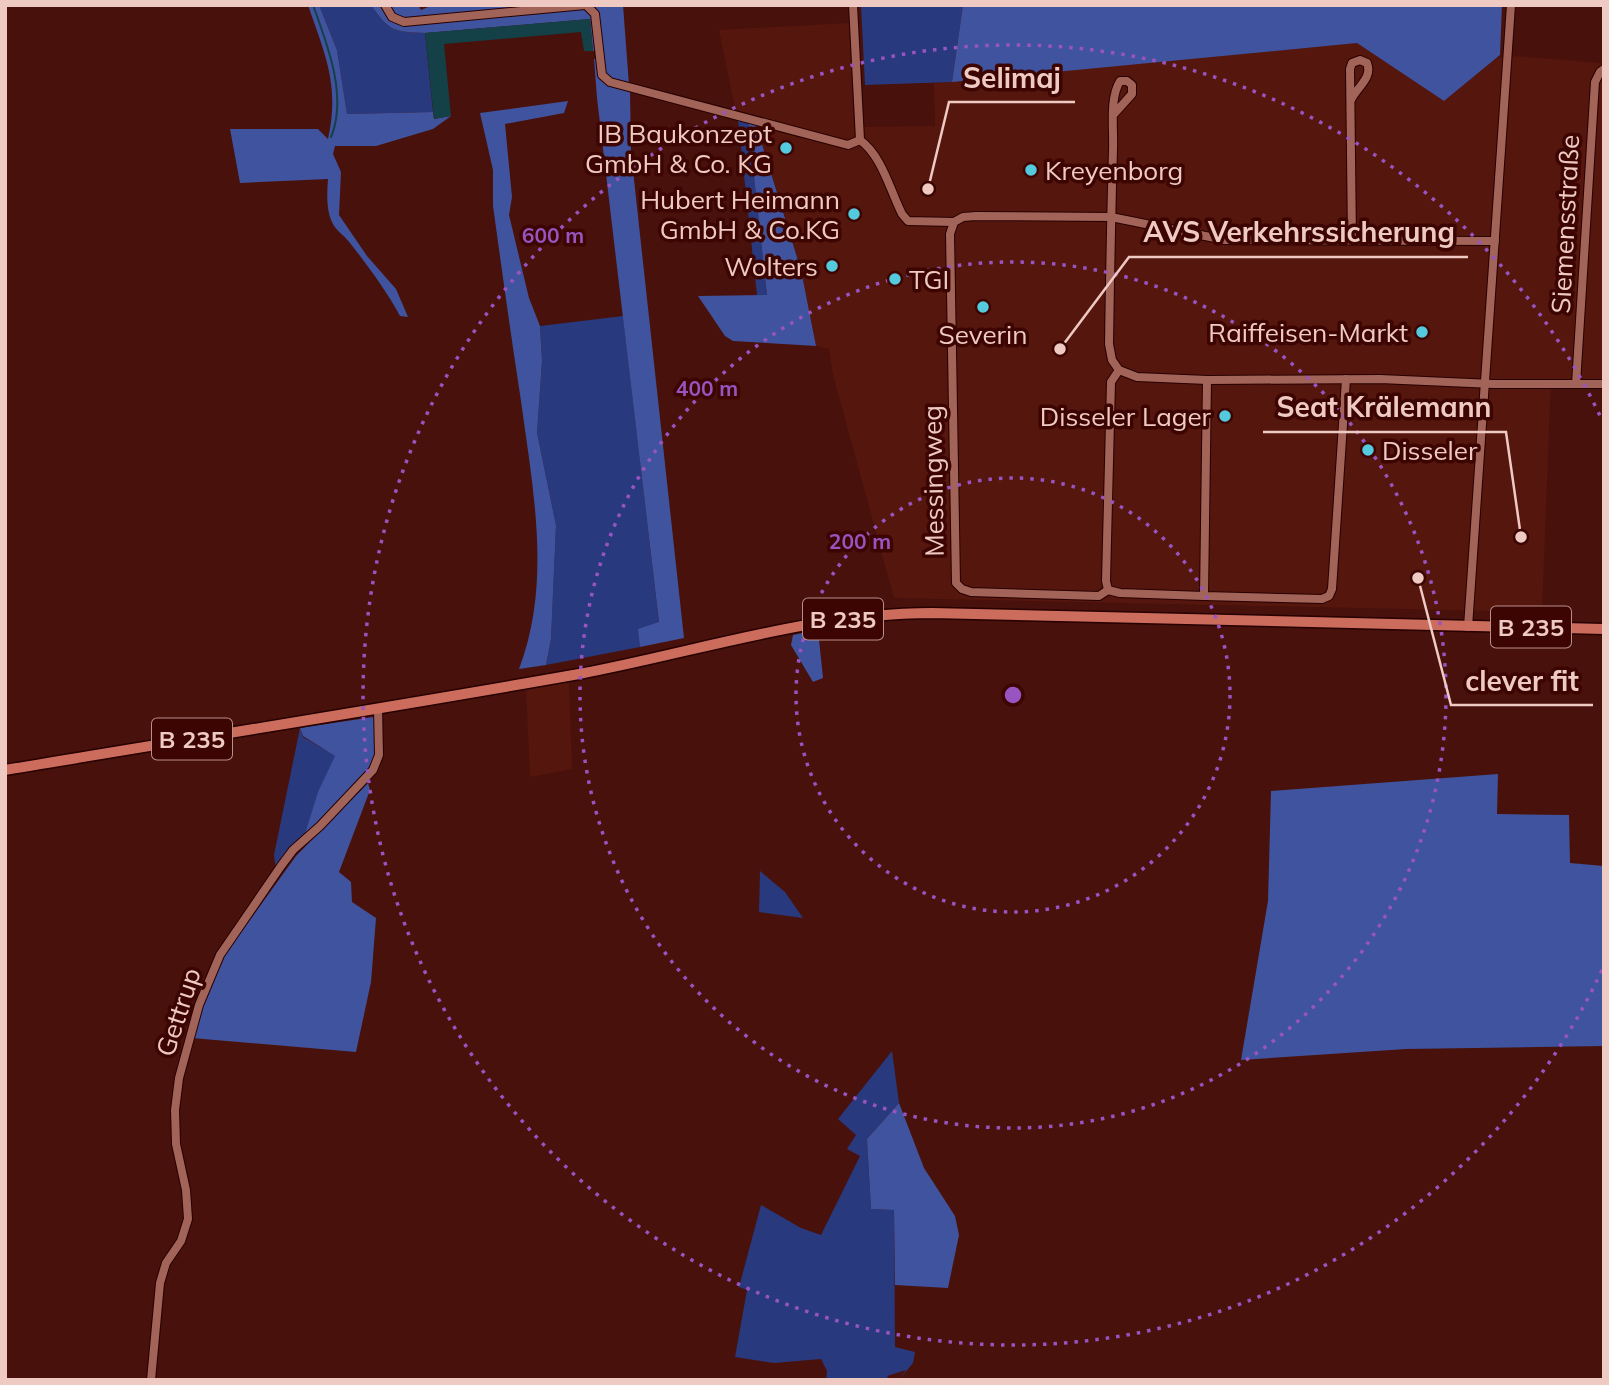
<svg xmlns="http://www.w3.org/2000/svg" width="1609" height="1385" font-family="Mulish,sans-serif">
<style>
.built{fill:#55160e}
.green{fill:#29397e}
.forest{fill:#40539e}
.water{fill:#144048}
.lines{fill:none;stroke-linecap:round;stroke-linejoin:round}
.stream{stroke:#144048;stroke-width:2}
.minor-casing{stroke:#270100;stroke-width:10}
.major-casing{stroke:#270100;stroke-width:13}
.minor{stroke:#a26358;stroke-width:8}
.major{stroke:#cc6c5d;stroke-width:10}
.ring{fill:none;stroke:#9854c0;stroke-width:3.5;stroke-dasharray:3.5 7}
.poi-dot{fill:#54cade;stroke:#3c0502;stroke-width:2.5}
.labels{text-anchor:middle;dominant-baseline:central;stroke-width:7;stroke-linejoin:round;paint-order:stroke}
.shield{fill:#3c0502;stroke:#b98f89;stroke-width:2}
.shield-label{font-size:24px;font-weight:bold;fill:#efcac3}
.poi-label{font-size:26px;fill:#efcac3;stroke:#3c0502;text-anchor:end}
.street-label{font-size:26px;fill:#efcac3;stroke:#3c0502}
.centre{fill:#9854c0;stroke:#3c0502;stroke-width:3.5}
.ring-label{font-size:21px;text-anchor:middle;font-weight:bold;fill:#9854c0;stroke:#3c0502;stroke-width:7;stroke-linejoin:round;paint-order:stroke}
.leader{fill:none;stroke:#efcac3;stroke-width:2.5}
.callout-dot{fill:#efcac3;stroke:#3c0502;stroke-width:2.5}
.callout-label{font-size:28px;text-anchor:middle;font-weight:bold;fill:#efcac3;stroke:#3c0502;stroke-width:7;stroke-linejoin:round;paint-order:stroke}
</style>
<rect width="100%" height="100%" fill="#48110b"/>
<g class="built">
<polygon points="849,23 854,127 935,126 934,83 1357,43 1444,101 1497,58 1515,56 1599,63 1604,67 1604,379 1551,379 1542,612 894,598 833,375 829,349 816,346 801,270 755,120 736,114 719,30"/>
<polygon points="569,681 572,769 530,777 526,689"/>
</g>
<g class="green">
<path d="M319 5H371C389 31 393 32 425 33L433 112 347 114 337 50Z"/>
<polygon points="861,5 963,5 952,82 865,85"/>
<polygon points="738,120 748,122 767,295 757,295"/>
<polygon points="623,316 659,623 639,629 640,647 546,665 551,639 556,525 537,433 542,361 540,326"/>
<polygon points="300,728 303,737 336,756 304,837 276,870 274,855"/>
<polygon points="760,871 785,892 803,918 759,912"/>
<polygon points="892,1051 899,1103 867,1139 871,1209 894,1210 895,1347 915,1352 913,1363 899,1380 906,1370 887,1376 890,1380 826,1380 827,1371 821,1359 774,1363 735,1357 747,1290 739,1287 761,1205 801,1228 821,1235 860,1156 847,1149 856,1135 838,1119"/>
</g>
<g class="forest">
<path d="M308 5H319L337 50 347 114 433 112 434 119 451 116 433 129 376 146H335L333 154 341 172 339 215 367 256 396 289 408 317 400 316C386 290 368 266 350 243 344 235 336 231 332 222 326 209 327 193 328 179L240 183 230 129H318L328 139C340 85 325 55 308 5Z"/>
<path d="M371 5H382L391 19 585 8 593 15 597 50 593 51 590 19 425 33C393 32 389 31 371 5Z"/>
<polygon points="388,5 418,5 421,10 433,5 556,5 405,20 395,15"/>
<polygon points="590,5 623,5 629,85 611,79 605,74 599,13"/>
<polygon points="963,5 1502,5 1500,55 1444,101 1357,43 952,82"/>
<polygon points="597,58 609,86 630,92 631,152 684,638 640,647 638,629 659,622 597,98 594,59"/>
<path d="M568 101 564 113 505 124 512 197 509 215 529 298 540 326 542 361 537 433 556 525 551 639 546 665 519 669C552 583 533 490 521 401 511 336 502 271 493 206V170L480 113Z"/>
<polygon points="748,122 756,125 801,270 816,346 733,341 725,336 698,296 767,295"/>
<polygon points="818,630 823,678 813,682 791,645 793,635"/>
<polygon points="373,717 377,721 378,750 372,768 304,837 318,792 335,756 303,736 300,728"/>
<polygon points="1498,774 1497,814 1569,815 1570,863 1604,866 1604,1046 1406,1049 1241,1060 1268,901 1271,791"/>
<polygon points="368,783 370,790 339,872 351,882 352,902 376,918 371,982 356,1052 192,1038 203,1002 221,960 296,856"/>
<polygon points="899,1103 924,1168 955,1216 959,1235 948,1288 895,1285 894,1210 871,1209 867,1139"/>
</g>
<polygon class="water" points="590,19 593,51 584,51 581,32 444,44 451,116 434,119 425,33"/>
<g class="lines">
<path class="stream" d="M313 5C327 44 348 96 331 137"/>
<defs>
<g id="minor">
<polyline points="385,5 392,17 404,22 585,5"/>
<polyline points="586,5 595,14 602,75 610,82 848,145 860,140"/>
<polyline points="853,5 860,140"/>
<path d="M1351 100C1357 87 1373 78 1367 63L1360 60 1352 63 1350 69 1352 240"/>
<path d="M1114 114 1132 94V85L1127 81H1120C1109 99 1114 129 1113 150 1111 215 1110 279 1109 344L1112 360 1119 370 1137 377 1207 380 1380 379 1493 384H1604"/>
<path d="M860 140C882 156 890 190 902 214L908 221 954 222 963 217 976 216 1111 217 1225 240 1495 241"/>
<polyline points="954,222 950,234 956,583 962,589 971,592 1099,596 1108,590"/>
<polyline points="1207,380 1204,596 1322,599 1329,596 1332,589 1346,379"/>
<polyline points="1576,384 1595,82 1600,72 1604,69"/>
<polyline points="1108,590 1106,581 1111,382 1119,370"/>
<polyline points="1108,590 1120,593 1204,596"/>
<polyline points="1468,627 1511,5"/>
<polyline points="151,1380 160,1283 166,1263 181,1241 188,1219 186,1190 176,1144 175,1110 179,1078 199,1005 220,955 281,866 293,850 320,826 373,770 379,755 378,708"/>
</g>
<path id="major" d="M5 770C196 738 388 708 579 674 696 652 812 613 932 613L1604 629"/>
</defs>
<use href="#minor" class="minor-casing"/>
<use href="#major" class="major-casing"/>
<use href="#minor" class="minor"/>
<use href="#major" class="major"/>
</g>
<g class="ring">
<circle cx="1013" cy="695" r="217"/>
<circle cx="1013" cy="695" r="433"/>
<path d="M1602 970A650 650 0 1 1 1602 420"/>
</g>
<g class="poi-dot">
<circle cx="786" cy="148" r="7"/>
<circle cx="1031" cy="170" r="7"/>
<circle cx="854" cy="214" r="7"/>
<circle cx="832" cy="266" r="7"/>
<circle cx="895" cy="279" r="7"/>
<circle cx="983" cy="307" r="7"/>
<circle cx="1422" cy="332" r="7"/>
<circle cx="1225" cy="416" r="7"/>
<circle cx="1368" cy="450" r="7"/>
</g>
<g class="labels">
<g class="shield">
<rect x="803" y="598.5" width="80" height="41" rx="5"/>
<rect x="1491" y="606.5" width="80" height="41" rx="5"/>
<rect x="152" y="718.5" width="80" height="41" rx="5"/>
</g>
<g class="shield-label">
<text x="843" y="619">B 235</text>
<text x="1531" y="627">B 235</text>
<text x="192" y="739">B 235</text>
</g>
<g class="poi-label">
<text x="772" y="133">IB Baukonzept<tspan x="772" dy="30">GmbH &amp; Co. KG</tspan></text>
<text x="1045" y="170" text-anchor="start">Kreyenborg</text>
<text x="840" y="199">Hubert Heimann<tspan x="840" dy="30">GmbH &amp; Co.KG</tspan></text>
<text x="818" y="266">Wolters</text>
<text x="909" y="279" text-anchor="start">TGI</text>
<text x="1408" y="332">Raiffeisen-Markt</text>
<text x="983" y="334" text-anchor="middle">Severin</text>
<text x="1211" y="416">Disseler Lager</text>
<text x="1382" y="450" text-anchor="start">Disseler</text>
</g>
<g class="street-label">
<text transform="translate(1565 224) rotate(-87)">Siemensstraße</text>
<text transform="translate(933 481) rotate(-91)">Messingweg</text>
<text transform="translate(178 1012) rotate(-72)">Gettrup</text>
</g>
</g>
<circle cx="1013" cy="695" r="10" class="centre"/>
<g class="ring-label">
<text x="553" y="243">600 m</text>
<text x="707" y="396">400 m</text>
<text x="860" y="549">200 m</text>
</g>
<path class="leader" d="M928 189L949 102H1075M1060 349L1129 257H1468M1521 537L1506 432H1263M1418 578L1451 705H1593"/>
<g class="callout-dot">
<circle cx="928" cy="189" r="7"/>
<circle cx="1060" cy="349" r="7"/>
<circle cx="1521" cy="537" r="7"/>
<circle cx="1418" cy="578" r="7"/>
</g>
<g class="callout-label">
<text x="1012" y="88">Selimaj</text>
<text x="1299" y="242">AVS Verkehrssicherung</text>
<text x="1384" y="417">Seat Krälemann</text>
<text x="1522" y="691">clever fit</text>
</g>
<rect width="1609" height="1385" fill="none" stroke="#efcac3" stroke-width="14"/>
</svg>
